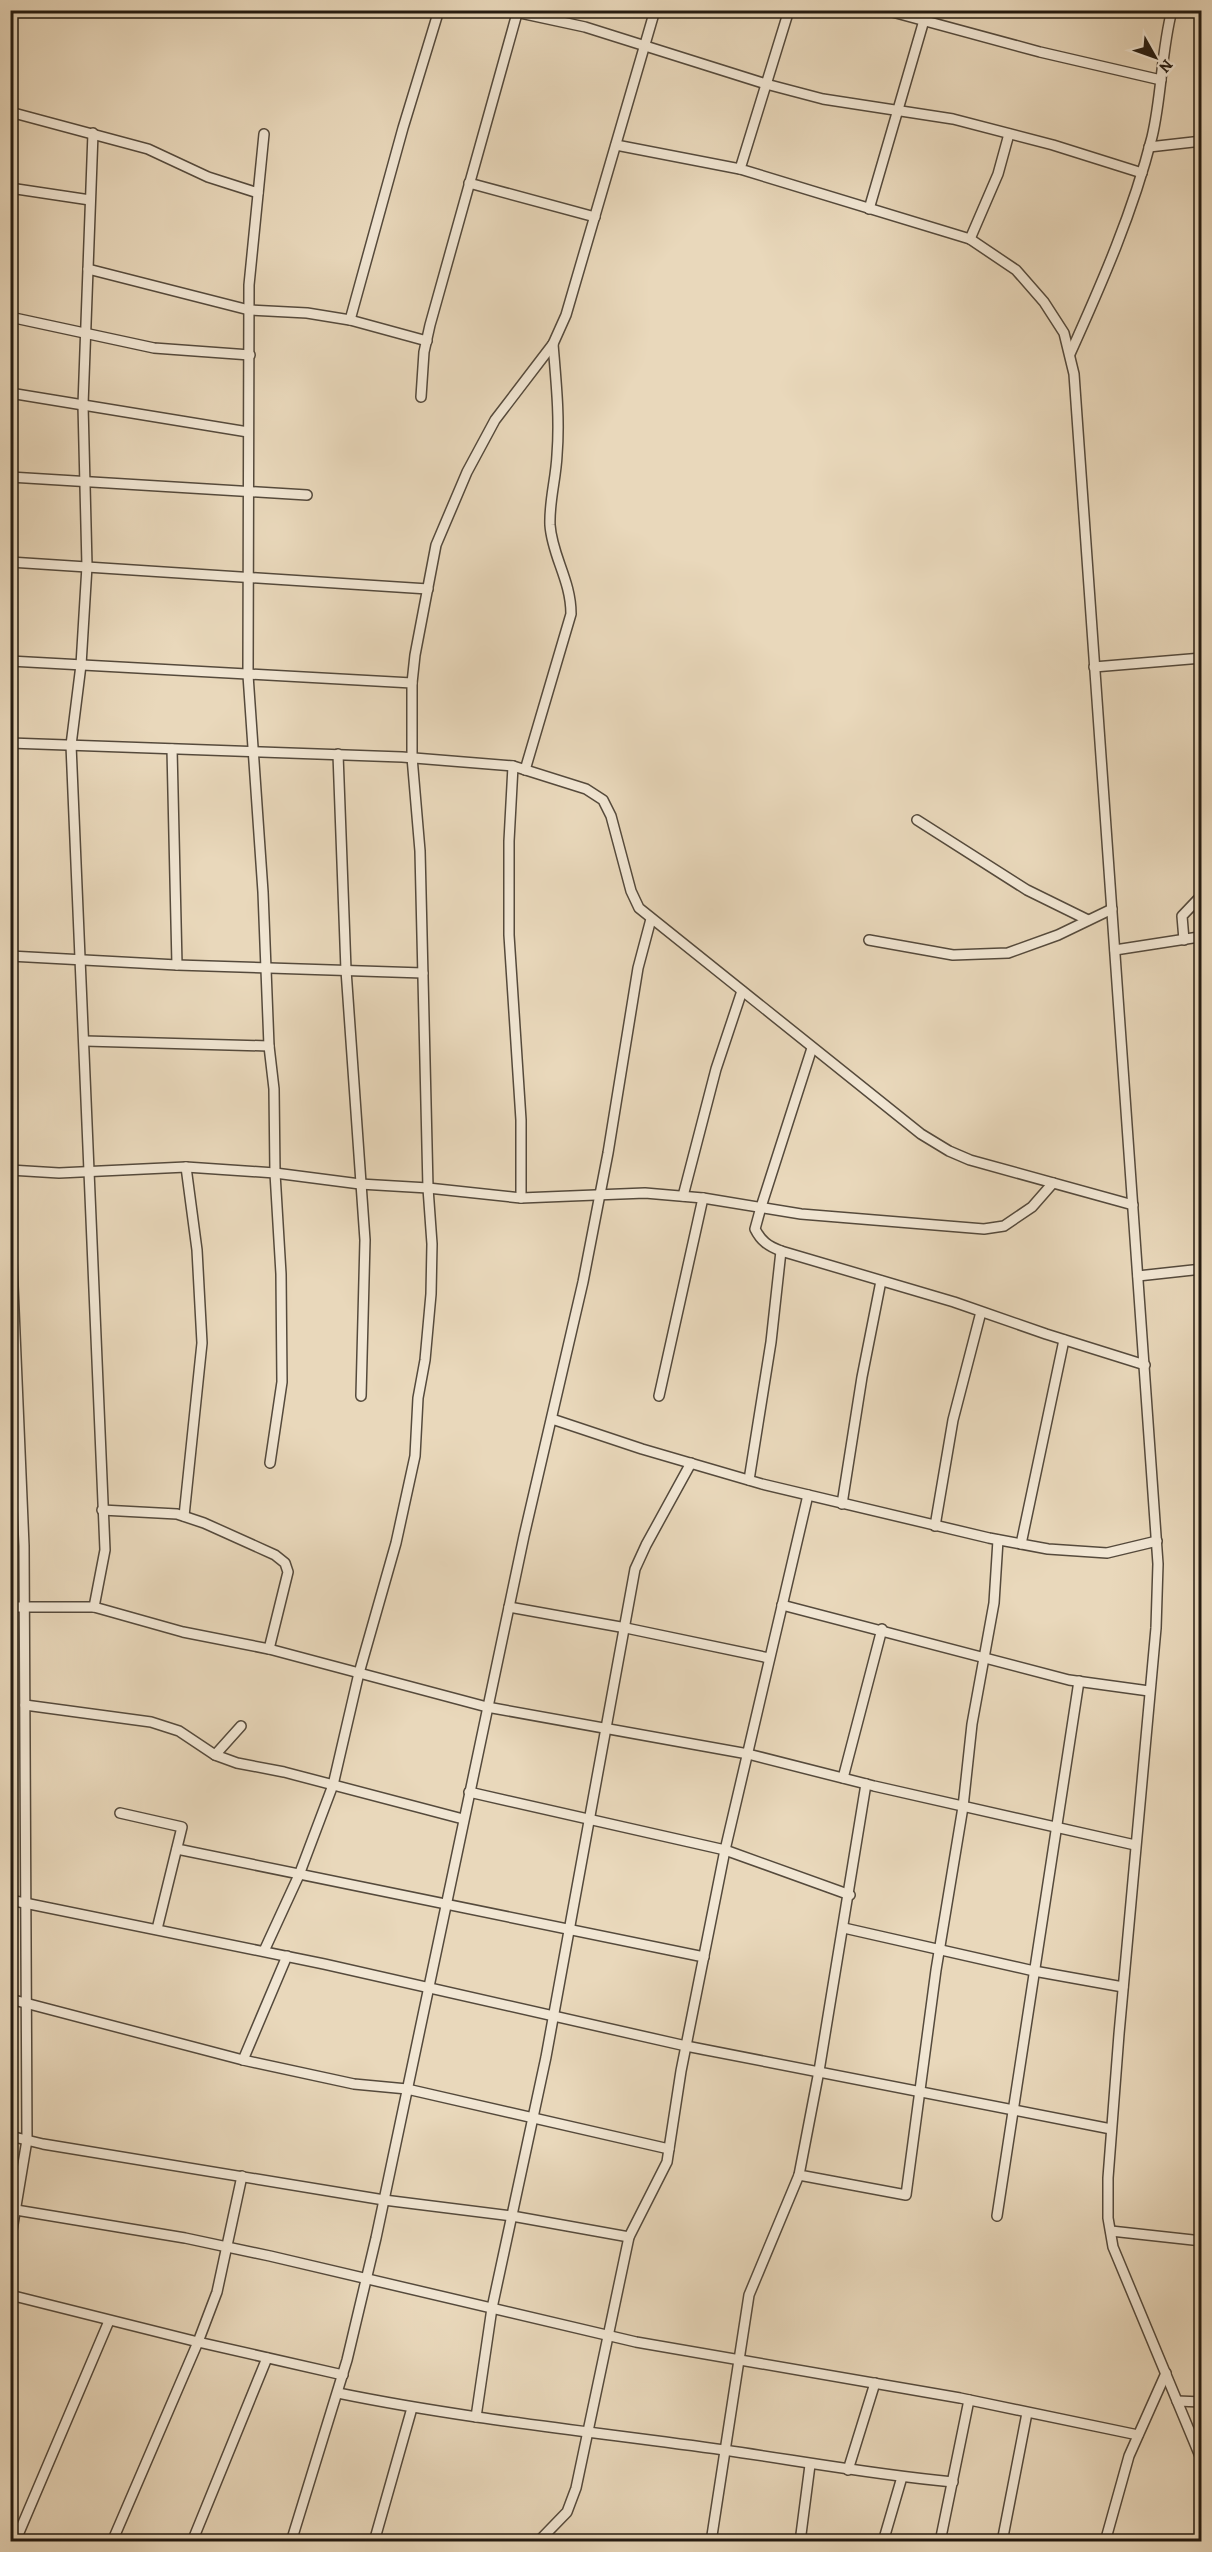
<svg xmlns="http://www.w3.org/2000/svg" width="1212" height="2552" font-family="Alegreya,serif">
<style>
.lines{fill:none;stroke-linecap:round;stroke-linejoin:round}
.minor-casing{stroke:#554a3c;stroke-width:12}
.minor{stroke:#f1e6d3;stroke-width:9}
</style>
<rect width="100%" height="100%" fill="#e9d8bb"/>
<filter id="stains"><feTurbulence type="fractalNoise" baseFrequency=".00333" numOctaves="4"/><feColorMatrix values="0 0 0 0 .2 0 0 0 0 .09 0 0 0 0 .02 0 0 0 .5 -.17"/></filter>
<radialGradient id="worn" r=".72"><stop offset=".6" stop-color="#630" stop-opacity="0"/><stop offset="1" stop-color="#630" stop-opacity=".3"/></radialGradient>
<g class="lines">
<defs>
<g id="minor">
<polyline points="506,10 585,27 766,84 823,99 953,119 1053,145 1142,173"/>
<polyline points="789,10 740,169 970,239 1016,270 1044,302 1064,333 1074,374 1158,1564 1156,1628 1119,2034 1108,2178 1108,2218 1113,2247 1202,2461"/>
<polyline points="885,10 1040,52 1161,80"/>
<polyline points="10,112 148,149 208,177 258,193"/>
<polyline points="93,133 83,405 87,566 81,665 71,745 105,1550 94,1607"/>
<polyline points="264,134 249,285 248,675 263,892 269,1046 274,1089 275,1173 281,1274 282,1382 270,1463"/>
<polyline points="616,145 740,169"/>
<polyline points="1149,147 1202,141"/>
<polyline points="469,183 595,217"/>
<polyline points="10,188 90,200"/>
<polyline points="869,209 927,10"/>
<polyline points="970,239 998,174 1009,134"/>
<polyline points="88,269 249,310 307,313 350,320 427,341"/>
<polyline points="10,317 154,348 250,355"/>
<polyline points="350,320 403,128 439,10"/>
<path d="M1070 354C1102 283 1133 212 1152 137 1162 95 1161 52 1172 10"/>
<polyline points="10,393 248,432"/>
<polyline points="421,397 424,352 430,325 518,10"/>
<polyline points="10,477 307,495"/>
<polyline points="10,562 428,589"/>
<polyline points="10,661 412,683"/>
<polyline points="1094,667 1202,658"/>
<polyline points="10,743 402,757 513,766 586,789 603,800 611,816 631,891 639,908 921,1134 949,1151 970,1160 1133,1205"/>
<polyline points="172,749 177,965"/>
<polyline points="338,754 346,970 365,1240 361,1396"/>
<polyline points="513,766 509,841 509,935 521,1120 521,1198"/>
<path d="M525 770 571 614C571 580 552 556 550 525 549 501 556 479 557 455 560 418 556 381 553 344"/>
<polyline points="917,820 1027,890 1088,920"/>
<polyline points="869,940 953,955 1008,953 1058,935 1112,909"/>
<polyline points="1184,940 1182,916 1202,895"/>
<polyline points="1115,950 1199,937 1202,953"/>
<polyline points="10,956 177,965 423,973"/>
<polyline points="85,1041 269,1046"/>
<path d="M812 1048 761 1207 755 1229C761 1241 768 1246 781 1251L954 1302 1046 1334 1145 1365"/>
<polyline points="10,1170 59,1173 186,1167 275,1173 360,1184 428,1188 521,1198 645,1193 703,1198 801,1214 984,1229 1004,1226 1032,1207 1053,1183"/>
<polyline points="683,1196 716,1069 742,991"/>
<polyline points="10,1215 24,1546 27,2140 10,2242"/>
<polyline points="1138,1276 1202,1269"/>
<polyline points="659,1396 703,1198"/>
<polyline points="552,1419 642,1449 762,1484 989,1538 1048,1549 1107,1553 1157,1541"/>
<polyline points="749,1480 771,1342 781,1251"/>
<polyline points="842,1504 862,1377 881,1281"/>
<polyline points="102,1510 177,1514 204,1523 275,1555 285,1563 288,1572 269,1649"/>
<polyline points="184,1516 202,1343 197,1250 186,1167"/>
<polyline points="935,1526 953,1420 981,1312"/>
<polyline points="1021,1544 1064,1340"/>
<polyline points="782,1605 1069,1680 1149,1691"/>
<polyline points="10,1607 94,1607 183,1632 269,1649 487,1707 748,1754 874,1786 1135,1845"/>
<polyline points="509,1607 626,1628 769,1658"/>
<polyline points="25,1705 151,1722 179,1731 215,1755 237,1763 284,1772 463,1819"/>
<polyline points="215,1755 241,1726"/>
<polyline points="843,1778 882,1629"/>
<polyline points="866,1784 819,2071 799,2175 906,2195 936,1970 963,1807 972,1724 994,1603 998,1540"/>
<polyline points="469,1792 725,1850 850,1895"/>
<polyline points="120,1813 182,1827 157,1929"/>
<polyline points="177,1849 704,1957"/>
<polyline points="10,1900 324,1964 686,2046 1111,2129"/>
<polyline points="844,1928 1034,1971 1123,1987"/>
<polyline points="264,1951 299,1875 333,1785 359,1673 396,1543 415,1456 418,1398 425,1360 431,1294 432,1244 428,1188 420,851 412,757 412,683 415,655 436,545 467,472 495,420 553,344 566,315 655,10"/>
<polyline points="10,1999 243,2060 354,2084 407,2089 669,2149"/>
<polyline points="243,2060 287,1956"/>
<polyline points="10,2136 43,2144 384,2200 512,2216 629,2237"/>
<polyline points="16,2210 185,2238 270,2256 636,2342 960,2398 1138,2435"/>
<polyline points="997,2216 1079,1681"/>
<polyline points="1111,2231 1202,2241"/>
<polyline points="10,2295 198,2342 343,2375"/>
<path d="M338 2393C465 2419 595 2432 724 2450 800 2461 876 2475 953 2482"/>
<polyline points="1177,2401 1202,2402"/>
<polyline points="476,2417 492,2308 546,2057 635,1569 646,1545 691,1463"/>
<polyline points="848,2470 875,2383"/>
<polyline points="15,2542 109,2321"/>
<polyline points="112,2542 198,2342 217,2292 242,2176"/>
<polyline points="192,2542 267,2358"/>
<polyline points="291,2542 347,2360 376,2238 524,1536 583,1282 608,1153 638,968 651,919"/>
<polyline points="374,2542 412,2408"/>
<polyline points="538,2542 567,2512 576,2488 629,2237 667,2162 681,2071 725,1850 808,1495"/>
<polyline points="711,2542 749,2295 799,2175"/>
<polyline points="800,2542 810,2465"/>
<polyline points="883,2542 902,2477"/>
<polyline points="940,2542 969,2400"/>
<polyline points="1002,2542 1027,2413"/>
<polyline points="1105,2542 1129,2456 1166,2373"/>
</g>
</defs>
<use href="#minor" class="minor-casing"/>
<use href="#minor" class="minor"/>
</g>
<rect width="1212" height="2552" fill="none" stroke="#e9d8bb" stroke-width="36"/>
<rect x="12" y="12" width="1188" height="2528" fill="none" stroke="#241b11" stroke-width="3"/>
<rect x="18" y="18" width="1176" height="2516" fill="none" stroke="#241b11" stroke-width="1.5"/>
<g transform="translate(1155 57) rotate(130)" stroke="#f1e6d3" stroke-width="4.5" paint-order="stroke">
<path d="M0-4.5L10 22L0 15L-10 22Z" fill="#241b11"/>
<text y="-9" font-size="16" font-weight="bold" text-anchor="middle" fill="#241b11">N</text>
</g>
<rect width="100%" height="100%" filter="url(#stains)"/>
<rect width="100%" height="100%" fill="url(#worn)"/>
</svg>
